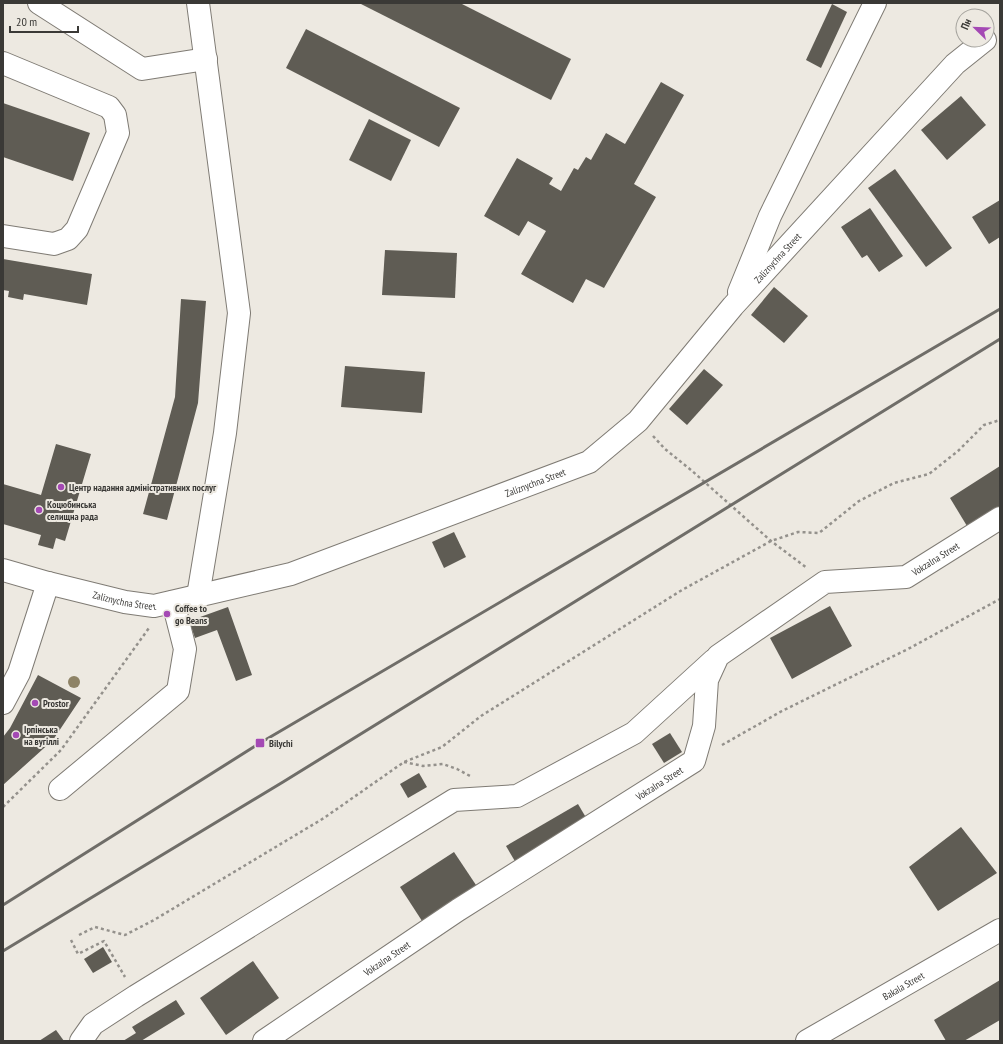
<svg xmlns="http://www.w3.org/2000/svg" width="1003" height="1044" font-family="'PT Sans Narrow',sans-serif">
<style>
.building{fill:#5f5c54}
.lines{fill:none;stroke-linecap:round;stroke-linejoin:round}
.minor-casing{stroke:#7f7b74;stroke-width:24}
.path{stroke:#94918c;stroke-width:2.5;stroke-dasharray:3 3;stroke-linecap:butt}
.minor{stroke:#fff;stroke-width:22}
.rail{stroke:#6f6d68;stroke-width:3}
.tree{fill:#8e8366}
.poi-dot{fill:#a449b4;stroke:#ede9e1;stroke-width:1.5}
.labels{text-anchor:middle;dominant-baseline:central;stroke-width:4;stroke-linejoin:round;paint-order:stroke}
.street-label{font-size:10px;fill:#3a3936;stroke:#ede9e1}
.poi-label{font-size:10px;font-weight:bold;fill:#3a3936;stroke:#ede9e1;text-anchor:start}
</style>
<rect width="100%" height="100%" fill="#ede9e1"/>
<g class="building">
<polygon points="359,3 460,3 571,59 551,100"/>
<polygon points="832,4 847,12 821,68 806,60"/>
<polygon points="306,29 460,108 439,147 286,68"/>
<polygon points="661,82 684,95 634,184 656,197 604,288 586,279 573,303 521,274 546,231 528,221 519,236 484,216 517,158 553,178 549,184 561,191 574,168 578,170 586,157 591,160 606,133 625,144"/>
<polygon points="961,96 986,125 947,160 921,130"/>
<polygon points="3,103 90,133 73,181 3,157"/>
<polygon points="369,119 411,140 391,181 349,160"/>
<polygon points="895,169 952,248 926,267 868,188"/>
<polygon points="1000,200 1000,237 989,244 972,217"/>
<polygon points="870,208 903,256 879,272 867,255 862,258 841,227"/>
<polygon points="385,250 457,253 455,298 382,295"/>
<polygon points="3,259 92,274 87,305 24,294 23,300 8,297 9,291 3,290"/>
<polygon points="774,287 808,316 784,343 751,315"/>
<polygon points="181,299 206,301 198,403 167,520 143,514 175,397"/>
<polygon points="345,366 425,372 422,413 341,407"/>
<polygon points="704,369 723,385 687,425 669,409"/>
<polygon points="56,444 91,454 65,541 56,538 53,549 38,545 41,535 3,524 3,484 41,495"/>
<polygon points="1000,466 1000,508 967,526 950,498"/>
<polygon points="454,532 466,557 444,568 432,542"/>
<polygon points="830,606 852,646 792,679 770,638"/>
<polygon points="228,607 252,675 236,681 217,630 195,638 189,621"/>
<polygon points="38,675 81,698 53,740 3,785 3,737 10,728"/>
<polygon points="670,733 682,752 664,763 652,744"/>
<polygon points="419,773 427,787 408,798 400,784"/>
<polygon points="578,804 588,821 516,863 506,846"/>
<polygon points="961,827 997,873 938,911 909,867"/>
<polygon points="454,852 478,888 424,924 400,887"/>
<polygon points="103,947 112,962 93,973 84,959"/>
<polygon points="253,961 279,998 226,1035 200,998"/>
<polygon points="1000,980 1000,1020 964,1041 946,1041 934,1020"/>
<polygon points="176,1000 185,1014 141,1041 123,1041 136,1033 132,1027"/>
<polygon points="56,1030 64,1041 39,1041"/>
</g>
<g class="lines">
<defs>
<g id="minor">
<polyline points="39,3 142,69 206,59"/>
<polyline points="198,3 239,313 225,433 198,596"/>
<polyline points="3,63 109,107 115,115 118,133 77,229 68,239 54,244 3,236"/>
<polyline points="739,292 770,216 875,3"/>
<path id="s1" d="M3 570 48 583 125 602 154 606 291 574 589 462 638 421 733 306 955 64 985 40"/>
<polyline points="3,703 19,673 48,583"/>
<polyline points="60,789 178,691 185,649 173,602"/>
<polyline points="81,1041 93,1024 136,996 454,800 517,796 634,733 714,660"/>
<path id="s2" d="M264 1041 458 910 694 761 704 726 707 680 718 656 825 582 906 577 1000 518"/>
<path id="s3" d="M807 1041 1000 930"/>
</g>
</defs>
<use href="#minor" class="minor-casing"/>
<g class="path">
<polyline points="653,436 665,449 691,470 771,541 807,568"/>
<polyline points="722,745 782,711 908,649 1000,599"/>
<polyline points="404,762 423,766 443,764 457,769 470,776"/>
<polyline points="3,807 61,750 149,628"/>
<polyline points="79,935 95,927 125,935 154,920 324,818 404,762 442,747 481,716 682,590 771,541 798,532 819,533 859,501 894,483 929,474 958,451 984,425 1000,420"/>
<polyline points="71,940 78,954 104,941 125,977"/>
</g>
<use href="#minor" class="minor"/>
<g class="rail">
<polyline points="3,905 260,743 1000,309"/>
<polyline points="3,951 283,782 1000,339"/>
</g>
</g>
<circle class="tree" cx="74" cy="682" r="6"/>
<g class="poi-dot">
<circle cx="61" cy="487" r="4"/>
<circle cx="39" cy="510" r="4"/>
<circle cx="167" cy="614" r="4"/>
<circle cx="35" cy="703" r="4"/>
<circle cx="16" cy="735" r="4"/>
<rect x="255" y="738" width="10" height="10" rx="2"/>
</g>
<g class="labels">
<g class="street-label">
<text stroke="none"><textPath href="#s1" startOffset="893">Zaliznychna Street</textPath></text>
<text stroke="none"><textPath href="#s1" startOffset="557">Zaliznychna Street</textPath></text>
<text stroke="none"><textPath href="#s2" startOffset="868">Vokzalna Street</textPath></text>
<text stroke="none"><textPath href="#s1" startOffset="125">Zaliznychna Street</textPath></text>
<text stroke="none"><textPath href="#s2" startOffset="472">Vokzalna Street</textPath></text>
<text stroke="none"><textPath href="#s2" startOffset="148">Vokzalna Street</textPath></text>
<text stroke="none"><textPath href="#s3" startOffset="111">Bakala Street</textPath></text>
</g>
<g class="poi-label">
<text x="69" y="487">Центр надання адміністративних послуг</text>
<text x="47" y="504">Коцюбинська<tspan x="47" dy="12">селищна рада</tspan></text>
<text x="175" y="608">Coffee to<tspan x="175" dy="12">go Beans</tspan></text>
<text x="43" y="703">Prostor</text>
<text x="24" y="729">Ірпінська<tspan x="24" dy="12">на вугіллі</tspan></text>
<text x="269" y="743">Bilychi</text>
</g>
</g>
<rect width="1003" height="1044" fill="none" stroke="#3a3936" stroke-width="8"/>
<g transform="translate(975 28) rotate(293)"><circle r="19" fill="#ede9e1" stroke="#a5a39d"/>
<path d="M0-3L7 15L0 10L-7 15Z" fill="#a449b4"/>
<text y="-6" font-size="11" font-weight="bold" text-anchor="middle" fill="#3a3936">Пн</text>
</g>
<path d="M10 26v6h68v-6" fill="none" stroke="#3a3936" stroke-width="2"/>
<text x="16" y="26" font-size="12" fill="#3a3936" stroke="#ede9e1" stroke-width="3" paint-order="stroke">20 m</text>
</svg>
